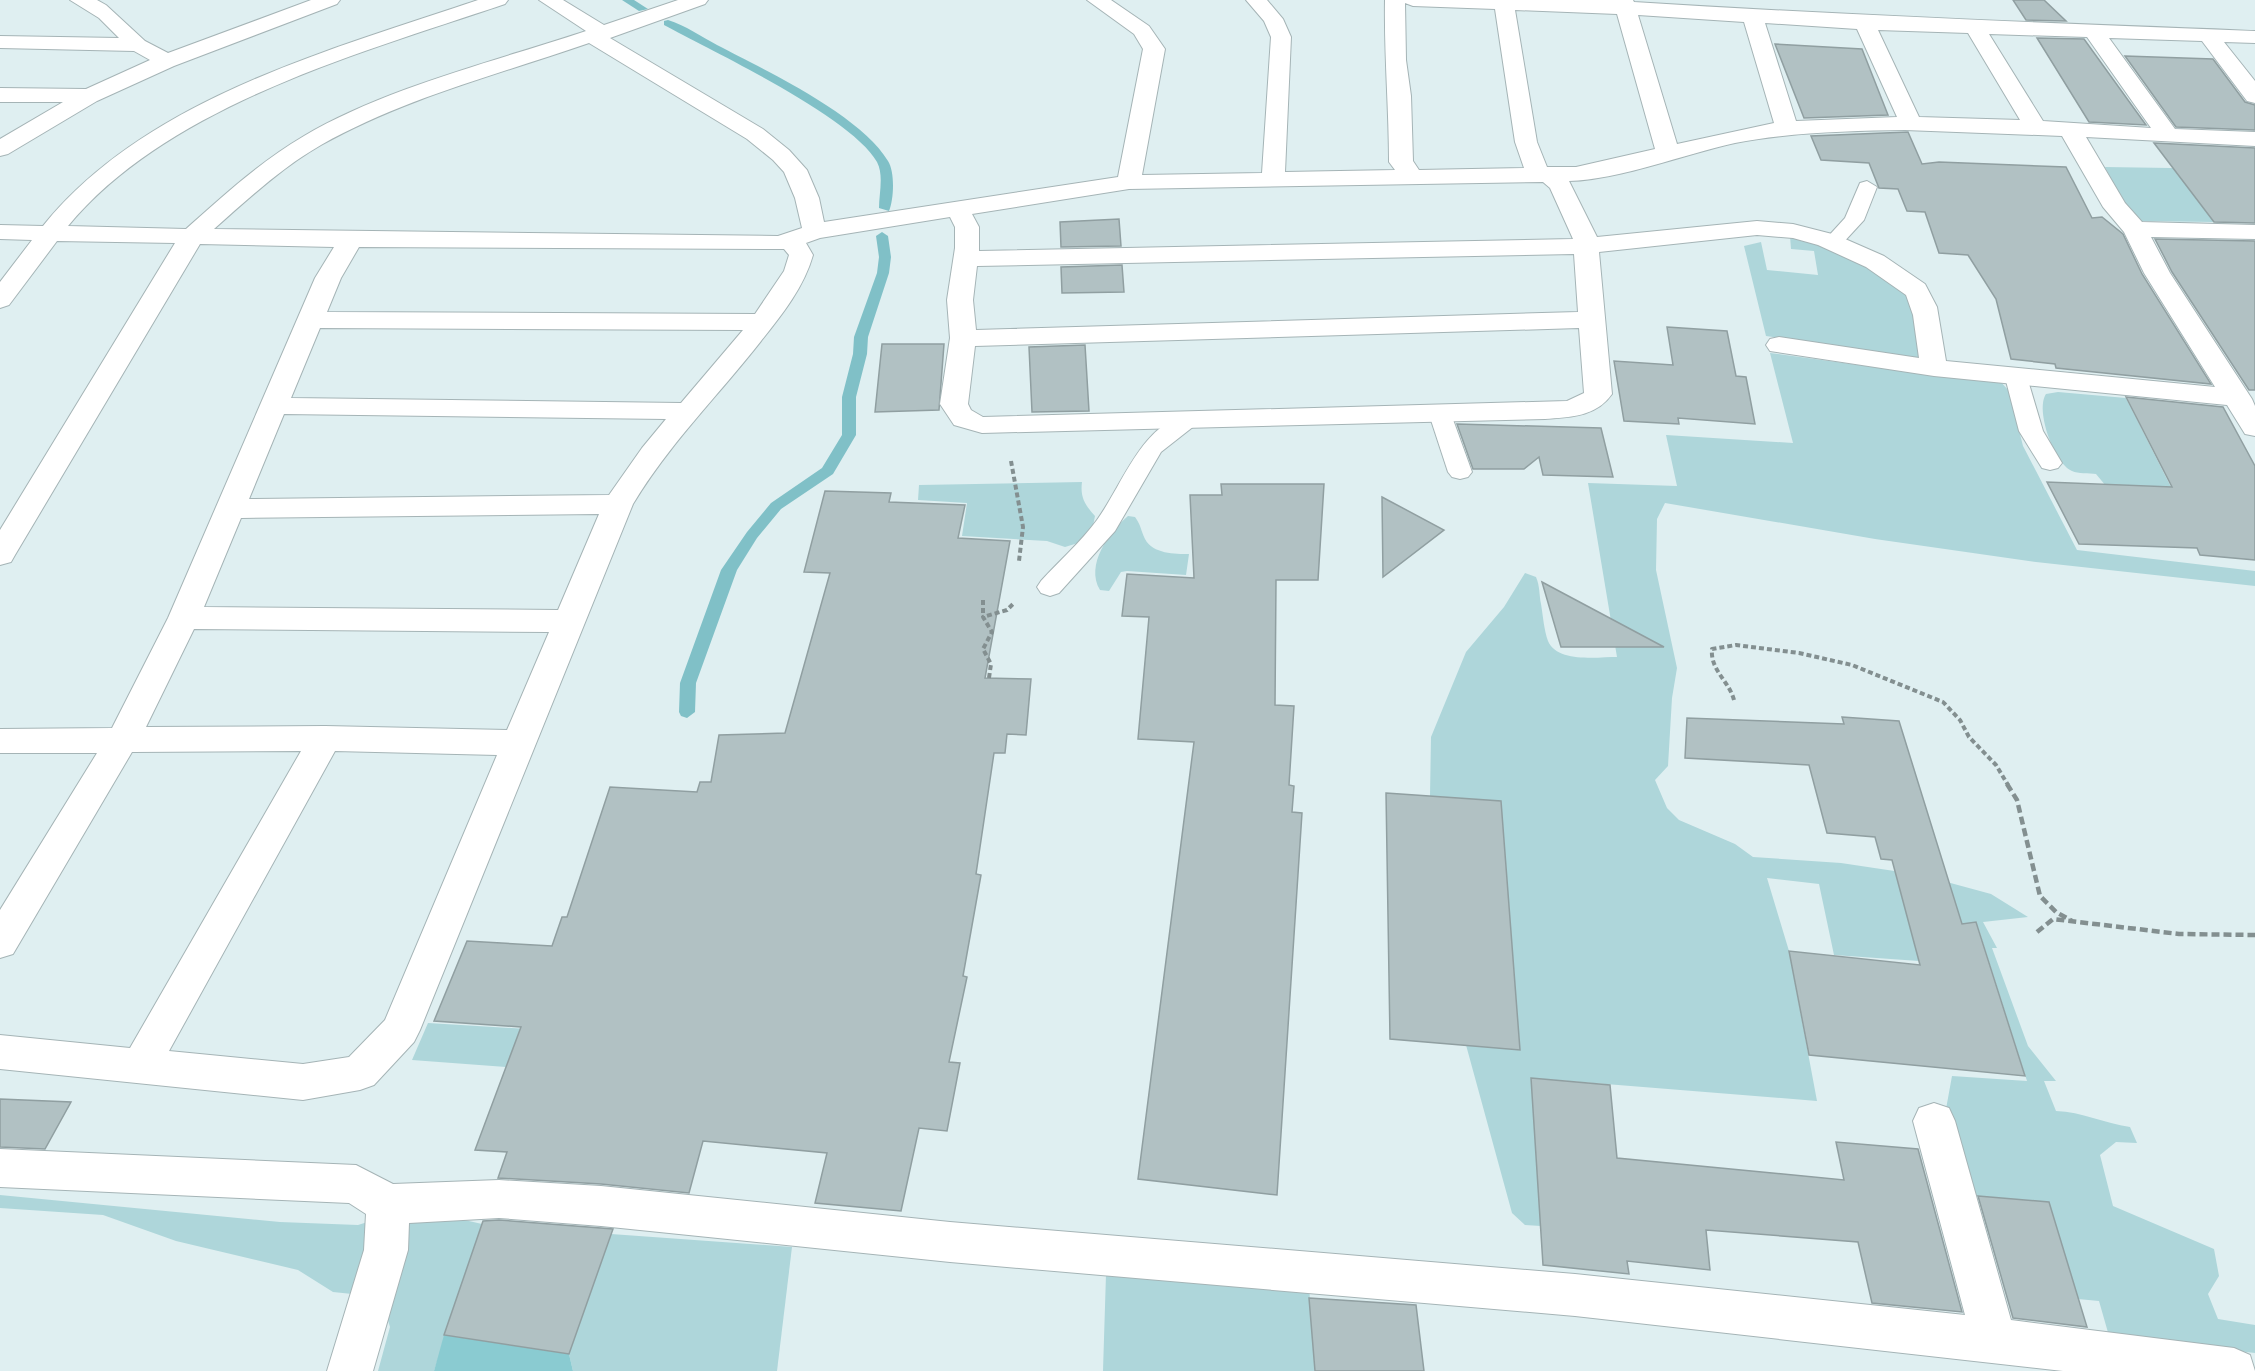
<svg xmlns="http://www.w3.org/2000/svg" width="2255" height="1371" font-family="Signika,sans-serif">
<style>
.green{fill:#aed6da}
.forest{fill:#8acbd1}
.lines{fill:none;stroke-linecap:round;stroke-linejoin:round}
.stream{fill:#80c0c7;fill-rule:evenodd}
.building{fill:#b1c1c3;stroke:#909fa1;stroke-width:1.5}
.lane-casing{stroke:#a5b4b6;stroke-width:2}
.street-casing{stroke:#a5b4b6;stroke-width:2}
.path-far1{stroke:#838f90;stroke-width:4;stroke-dasharray:5 3;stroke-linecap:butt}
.path{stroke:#838f90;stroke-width:4.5;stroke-dasharray:8 4;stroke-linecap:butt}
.lane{fill:#fff;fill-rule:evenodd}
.street{fill:#fff;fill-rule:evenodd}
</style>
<rect width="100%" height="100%" fill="#dfeff1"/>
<g class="green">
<polygon points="2105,167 2236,169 2214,222 2142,221 2123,204"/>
<polygon points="1790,236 1843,251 1900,286 1913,303 1921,359 1766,336 1744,246 1761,242 1767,270 1818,275 1814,251 1791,249"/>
<path d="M1770 353 1946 377 2000 381 2009 391 2023 446 2077 550 2255 571V586L2036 562 1875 539 1665 503 1657 519 1656 570 1677 668 1672 698 1668 766 1655 780 1667 808 1679 820 1735 844 1753 857 1841 863 1921 875 1991 894 2028 917 1983 922 1997 948H1992L2028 1046 2056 1081H2044L2056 1111C2082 1112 2104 1123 2130 1127L2137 1143 2116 1142 2100 1155 2113 1206 2214 1249 2219 1276 2208 1294 2218 1319 2255 1325V1353L2109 1336 2099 1301 2078 1299 2049 1202 1972 1196 1946 1109 1952 1076 2027 1081 1978 927 1909 922 1919 961 1834 955 1819 884 1767 878 1789 951 1817 1101 1531 1078 1541 1226 1525 1225 1512 1213 1466 1045 1520 1049 1501 801 1430 796 1431 737 1466 652 1504 607 1525 573 1536 577C1540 586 1539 595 1541 604 1543 616 1544 630 1548 641 1557 663 1598 657 1617 657L1588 483 1677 486 1666 435 1793 443Z"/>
<path d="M2058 392 2126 398 2174 493 2106 486 2096 474C2089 473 2078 474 2072 471 2054 463 2035 410 2046 394Z"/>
<path d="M1082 482C1080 497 1085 505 1095 516L1092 531 1078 543 1065 547 1047 541 962 536 967 503 918 500 919 485Z"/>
<path d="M1128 516 1135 517C1141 525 1141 531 1145 539 1153 554 1175 554 1189 554L1186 575 1127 571 1121 572 1109 591 1100 590C1085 565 1109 532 1128 516Z"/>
<polygon points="428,1023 543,1030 511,1054 506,1067 412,1060"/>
<polygon points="0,1195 280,1222 358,1225 412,1208 482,1224 434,1371 378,1371 390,1327 381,1297 333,1292 298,1270 176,1241 103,1215 0,1208"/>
<polygon points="611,1234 792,1247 777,1371 573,1371 569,1354"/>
<polygon points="1106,1274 1309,1286 1315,1371 1103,1371"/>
</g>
<polygon class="forest" points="444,1335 569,1354 573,1371 434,1371"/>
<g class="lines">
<g class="stream">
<polygon points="622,0 634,0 648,9 639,11"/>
<path d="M668 20C685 25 702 37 717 45 765 70 861 115 888 161 895 172 894 199 889 211L879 208C879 194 884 175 877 162 852 117 714 52 664 25V21Z"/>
<polygon points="882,232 888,236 891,257 889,273 868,337 867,354 856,397 856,435 833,474 781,509 757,538 737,570 696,683 695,712 687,718 681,716 679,712 680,683 721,570 747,532 771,503 822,468 842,435 842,397 853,354 854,337 877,273 879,257 876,236"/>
</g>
</g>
<g class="building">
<polygon points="2013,0 2044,0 2066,21 2026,20"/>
<polygon points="2037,38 2084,39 2146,125 2089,122"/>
<polygon points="1775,44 1862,49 1888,115 1804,118"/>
<polygon points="2125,56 2213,59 2245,102 2255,105 2255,130 2176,127"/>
<polygon points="1908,132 1922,164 1939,162 2066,167 2092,218 2102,217 2123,234 2142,274 2211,384 2056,368 2055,364 2011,359 1996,299 1968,255 1939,253 1925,212 1907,211 1898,189 1879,188 1869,163 1821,160 1811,136"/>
<polygon points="2154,143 2255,148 2255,223 2214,222"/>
<polygon points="1119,219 1121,246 1061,247 1060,222"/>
<polygon points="2155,239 2255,241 2255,390 2249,390 2172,272"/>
<polygon points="1122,265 1124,292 1062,293 1061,267"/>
<polygon points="1667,327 1727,331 1736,376 1746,377 1755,424 1678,418 1679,424 1624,421 1614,361 1673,365"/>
<polygon points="882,344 944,344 939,410 875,412"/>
<polygon points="1085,345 1089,411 1032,412 1029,347"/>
<polygon points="2126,397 2223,407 2255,466 2255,560 2200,555 2197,548 2079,544 2047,482 2172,487"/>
<polygon points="1457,424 1601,428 1613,477 1543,475 1539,457 1524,469 1473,469"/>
<polygon points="1221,484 1324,484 1318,580 1276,580 1275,705 1294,706 1289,785 1294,786 1292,812 1302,813 1277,1195 1138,1179 1194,742 1138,739 1149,617 1122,616 1127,574 1194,578 1190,495 1222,495"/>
<polygon points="825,491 891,493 889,502 965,505 958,538 1010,541 985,678 1031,679 1026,735 1007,734 1005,753 994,753 976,874 981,875 963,976 967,977 949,1062 960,1063 947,1131 919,1128 901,1211 815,1203 827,1153 703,1141 689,1193 601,1184 498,1178 507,1152 475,1150 521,1027 434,1021 467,941 552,946 562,917 567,917 610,787 697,792 700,782 711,782 719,735 785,733 830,573 804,572"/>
<polygon points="1382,497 1444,530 1383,577"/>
<polygon points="1542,582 1664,647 1561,647"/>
<polygon points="1842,717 1899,721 1962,924 1976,922 2025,1076 1809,1055 1789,951 1920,965 1892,860 1881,859 1875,837 1827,833 1809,765 1685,758 1687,718 1844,724"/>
<polygon points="1386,793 1501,801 1520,1050 1390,1039"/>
<polygon points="1531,1078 1610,1085 1617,1158 1844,1180 1836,1142 1918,1149 1962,1312 1872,1303 1858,1242 1706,1230 1710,1270 1627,1261 1629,1274 1543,1265"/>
<polygon points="0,1099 71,1102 45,1149 0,1147"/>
<polygon points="1978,1196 2049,1202 2087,1327 2013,1318"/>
<polygon points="499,1220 613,1229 569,1354 444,1335 483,1221"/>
<polygon points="1309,1298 1416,1305 1424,1371 1315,1371"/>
</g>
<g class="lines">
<defs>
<g id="lane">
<polygon points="1867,181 1877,187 1864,220 1841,245 1827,245 1824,241 1845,218 1860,183"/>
<polygon points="2016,370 2024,372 2027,377 2043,431 2062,463 2058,468 2050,470 2042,468 2019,431 2005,377 2008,372"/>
<polygon points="1440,407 1448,409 1451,414 1472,472 1468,477 1460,479 1452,477 1448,472 1429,414 1432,409"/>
<path d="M1192 412 1200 414 1203 419 1161 452 1115 531 1059 593 1050 596 1041 593 1037 587 1041 581C1059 561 1081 542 1097 520 1125 481 1140 425 1192 412Z"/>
</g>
<g id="street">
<polygon points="70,0 97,0 106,5 145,41 168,53 311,0 340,0 337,4 174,66 97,101 8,154 0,156 0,139 63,102 0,102 0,88 86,89 150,60 134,51 0,48 0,36 119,38 99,18"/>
<path d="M478 0H508L505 4C361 53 168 105 68 226L186 229C224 195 260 162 304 136 385 88 496 61 586 31L539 0H563L604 25 678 0H708L705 4 610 38 763 129 789 150 807 170 819 198 824 222 1118 177 1143 49 1134 34 1087 0H1111L1149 26 1165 49 1142 175 1262 173 1271 37 1264 21 1246 0H1267L1283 19 1291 37 1285 172 1395 170 1389 162C1389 108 1384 54 1385 0H1633L1634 2C1841 15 2049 23 2255 31V43L2224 42 2255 81V103L2247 101 2202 41 2109 38 2175 129 2255 132V146L2086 137 2125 203 2142 222 2255 225V239L2151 237 2170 273 2252 399 2255 406V436L2245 434 2227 405 1934 376 1770 351 1766 345 1770 339 1779 337 1919 358 1913 315 1906 295 1866 267 1818 245 1793 238 1757 235 1599 252 1612 394C1596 417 1570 417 1545 419L982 433 954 425 940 404 950 338 947 300 955 248V227L950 217 820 238 806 243 813 255C804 287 782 315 761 341 718 396 669 444 633 504L420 1030 414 1042 374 1085 360 1090 303 1100 0 1069V1035L130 1048 301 751 132 752 13 954 0 958V910L97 753H0V729L112 728 168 618 315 278 334 247 200 244 15 555 11 562 0 565V530L175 243 57 241 9 305 0 308V282L32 240 0 239V225L43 226C145 99 330 50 478 0ZM1405 3 1413 6 1495 9 1515 142 1524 168 1419 170 1413 161 1411 96 1406 60ZM1515 10 1617 14 1655 149 1576 167H1547L1537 142ZM1638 15 1744 22 1774 123 1677 144ZM1765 23 1857 29 1897 117 1796 121ZM1878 30 1968 33 2020 120 1919 117ZM1989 34 2087 37 2151 128 2043 121ZM589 43 747 139 773 160 784 172 795 198 802 228 778 236 214 229C248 199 281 168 321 145 404 98 500 74 589 43ZM1905 130 2062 136 2103 207 2124 232 2144 273 2215 387 1946 361 1937 307 1925 284 1884 256 1836 235 1793 224 1757 221 1597 237 1569 181C1618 180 1685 154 1735 143 1791 132 1849 131 1905 130ZM1543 182 1550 188 1573 239 979 251V227L972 214 1129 189ZM359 247 784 249 789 255 784 271 755 314 327 312 341 278ZM1574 254 1578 312 976 330 973 300 977 266ZM320 328 743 330 681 403 291 398ZM1579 328 1584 393 1567 401 983 417 971 410 968 404 975 346ZM284 414 666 419 642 448 609 495 249 499ZM599 514 558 610 204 607 241 518ZM194 629 549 632 507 730 325 726 146 727ZM335 751 497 755 385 1020 349 1057 303 1064 169 1051Z"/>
<polygon points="1934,1103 1949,1108 1955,1121 2011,1320 2234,1348 2250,1355 2255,1371 2063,1371 1575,1316 950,1262 601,1226 499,1218 409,1223 408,1250 373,1371 327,1371 364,1250 366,1214 349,1203 0,1187 0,1149 356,1165 393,1184 499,1180 601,1186 950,1222 1575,1274 1965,1315 1913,1121 1919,1108"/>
</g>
</defs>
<use href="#lane" class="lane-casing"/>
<use href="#street" class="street-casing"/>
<g class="path-far1">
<polyline points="1011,461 1023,527 1019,561"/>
<polyline points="983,600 983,617"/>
<polyline points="989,678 991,664 983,649 992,632 983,617 1007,610 1013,604"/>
<path d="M1734 700C1729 681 1710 670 1712 649L1736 645 1799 653 1852 665 1943 702 1960 720 1969 737 1996 765 2008 785"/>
</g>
<g class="path">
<polyline points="2007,784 2017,800 2040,896 2056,912 2072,921"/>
<polyline points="2037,932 2053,919 2179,934 2255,935"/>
</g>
<use href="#lane" class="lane"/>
<use href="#street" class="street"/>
</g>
</svg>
